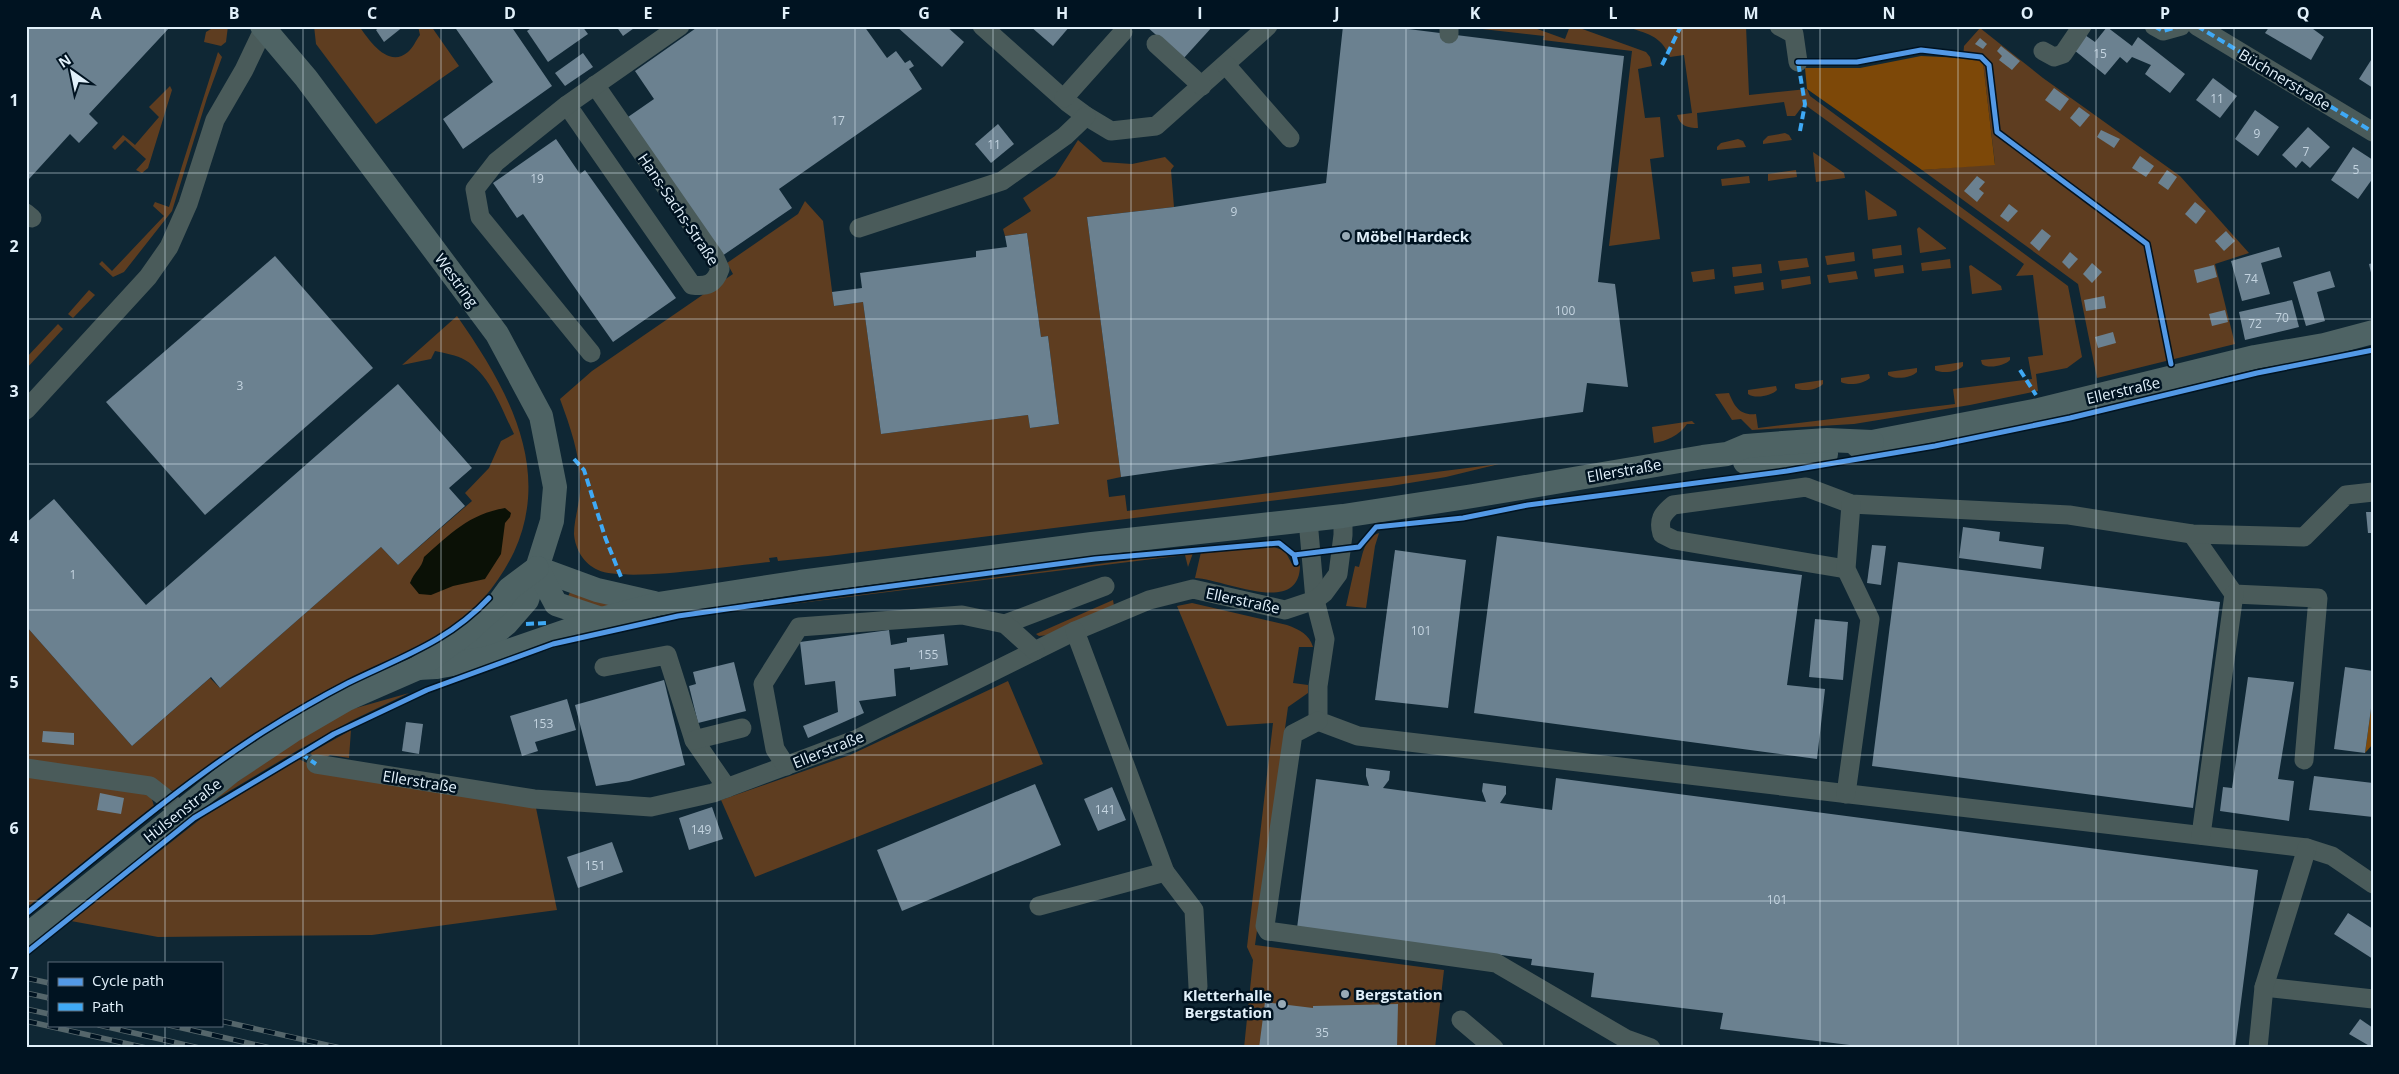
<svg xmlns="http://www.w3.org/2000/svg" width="2399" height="1074" font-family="'Open Sans',sans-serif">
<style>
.green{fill:#5e3d20}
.forest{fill:#7d4808}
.water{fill:#0b1106}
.building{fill:#6b8190}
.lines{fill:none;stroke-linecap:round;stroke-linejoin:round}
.minor{stroke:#4a5b5a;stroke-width:19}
.major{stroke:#4e6364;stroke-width:24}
.rail-casing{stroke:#55666b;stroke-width:5.5}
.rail{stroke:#001321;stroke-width:4;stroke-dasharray:11;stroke-linecap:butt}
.quiet{stroke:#3fa9f5;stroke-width:4;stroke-dasharray:8 4;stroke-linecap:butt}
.cycleway-casing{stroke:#001321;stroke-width:8}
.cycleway{stroke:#5399e6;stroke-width:5}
.grid{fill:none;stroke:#e1f0fa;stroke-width:1;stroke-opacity:0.55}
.poi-dot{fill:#98aab5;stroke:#001321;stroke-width:2}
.labels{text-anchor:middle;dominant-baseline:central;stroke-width:5;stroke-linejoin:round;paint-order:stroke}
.number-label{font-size:12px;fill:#c4d4e0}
.street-label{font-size:15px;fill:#e1f0fa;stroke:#001321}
.poi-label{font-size:15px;font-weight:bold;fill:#e1f0fa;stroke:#001321;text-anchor:start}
.neatline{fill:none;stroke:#e1f0fa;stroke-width:2}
.grid-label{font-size:16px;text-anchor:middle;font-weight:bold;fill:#e1f0fa}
</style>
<rect width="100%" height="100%" fill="#0f2734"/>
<g class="green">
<polygon points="216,26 228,26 226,42 221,46 204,42 206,32"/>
<path d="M314 26H359C369 40 388 69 408 52 413 48 416 40 420 35L418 26H431L459 66 376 124 316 44Z"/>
<polygon points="1529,26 1565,39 1570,26 1574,26 1646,52 1650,57 1652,66 1638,69 1645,118 1660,117 1664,157 1650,159 1660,239 1609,246 1632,51 1543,40 1544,36 1465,27"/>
<path d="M1625 26H1746L1749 95 1807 89 1810 96 2068 286 2082 357 2067 368 2036 374 2038 391 1970 405 1854 424 1752 430 1741 419 1732 420 1715 394 1729 393C1734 406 1740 416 1756 414L1758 428 1955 404 1953 389 2032 379 2028 357 2043 355 2033 275 2016 276 2024 264 1804 104 1795 116H1787L1784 102 1697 113 1698 128C1688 128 1680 126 1677 115L1692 113 1684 55 1670 57C1661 35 1647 34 1625 26Z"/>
<polygon points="1980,28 2043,78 2180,176 2249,253 2215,264 2235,344 2097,378 2078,284 1922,170 1995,164 1983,63 1963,58 1964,46"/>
<polygon points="218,52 222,57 207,98 172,211 124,272 113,277 99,264 102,261 112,271 164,216 153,206 155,202 169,207"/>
<polygon points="170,86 172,90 148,168 142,173 136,170 146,159 125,140 115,150 112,147 123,135 135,145 159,117 149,107"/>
<polygon points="1785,133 1789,135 1792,140 1763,144 1763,141 1768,136"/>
<polygon points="1738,139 1743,141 1746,147 1717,150 1717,147 1721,143"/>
<path d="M1078 140 1103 162 1132 164 1165 157 1174 166 1171 170 1174 207 1087 217 1121 477 1107 480 1109 497 1125 495 1127 511 1499 464 1446 477 1391 486 828 556 778 561 777 557 769 558 770 562C734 565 626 583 598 570 584 564 575 549 574 534 574 520 579 506 580 492 582 460 571 429 560 399L592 371 733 274 727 263 798 214 805 201 823 221 834 306 863 302 881 434 1028 415 1030 428 1059 424 1048 336 1041 337 1027 233 1005 236 1003 229 1031 211 1023 198 1055 176Z"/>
<polygon points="1813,152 1844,173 1845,178 1816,182"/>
<polygon points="1796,170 1797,177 1768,181 1768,174"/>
<polygon points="1749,176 1750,183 1722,186 1721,179"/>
<polygon points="1865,190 1896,211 1897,216 1868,220"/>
<polygon points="1919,227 1946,248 1946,249 1920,253 1917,229"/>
<polygon points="1901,245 1902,255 1873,259 1872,249"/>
<polygon points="1854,252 1855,261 1827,265 1825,256"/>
<polygon points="1807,258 1809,267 1780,271 1778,261"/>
<polygon points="1950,259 1951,268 1922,271 1921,263"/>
<polygon points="1761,264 1762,273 1733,277 1732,267"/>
<polygon points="1903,265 1904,273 1875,277 1874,269"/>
<polygon points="1971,265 2001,286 2002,290 1972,294 1969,266"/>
<polygon points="1714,269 1715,279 1693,282 1691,272"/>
<polygon points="1856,271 1858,279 1829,283 1827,275"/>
<polygon points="1810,276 1811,284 1782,289 1781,280"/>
<polygon points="1763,282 1764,290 1735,294 1734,286"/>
<polygon points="89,290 95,295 73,318 68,314"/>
<path d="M457 316C506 386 553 467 514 552 499 583 477 610 449 630 417 653 377 665 341 683 281 713 228 752 174 792L156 781 26 764V626L132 746 210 678 220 688 381 547 398 565 472 501 465 493 489 468 501 441 514 434C502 410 490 374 465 360 457 355 444 353 435 351L431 359 402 365Z"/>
<polygon points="58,324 63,329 26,369 26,358"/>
<path d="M2010 357V360C2004 366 1988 369 1982 364L1981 360Z"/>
<path d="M1963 362V366C1958 372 1942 374 1935 370V366Z"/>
<path d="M1917 368V372C1911 378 1895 380 1888 375V372Z"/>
<path d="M1869 374 1870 378C1864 384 1848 386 1841 382V378Z"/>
<path d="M1823 380V384C1818 390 1802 392 1795 388V384Z"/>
<path d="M1776 386 1777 390C1771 396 1755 399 1748 394V390Z"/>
<path d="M1692 421 1695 424H1687C1679 436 1666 441 1654 443L1652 427Z"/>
<path d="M1379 533 1375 546 1366 608 1346 606 1355 566 1359 567C1363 554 1364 538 1379 533Z"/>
<path d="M1274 547 1285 551 1292 564H1300C1301 618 1224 579 1195 578L1201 552Z"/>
<polygon points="1184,553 1193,553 1188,567 1185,555 703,615"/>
<polygon points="570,592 616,604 601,610 566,601"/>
<polygon points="1113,600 1114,606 1048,635 1039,636 1036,634"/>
<path d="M1192 603 1287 625C1300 630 1309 634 1313 647H1299L1293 683 1308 685V693L1288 707 1255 945 1444 970 1435 1048H1244L1253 960 1247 947 1273 723 1227 726 1177 606Z"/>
<polygon points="1008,681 1043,764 755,877 721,800 850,755"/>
<polygon points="409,693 353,720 300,749 196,811 305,734 349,710"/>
<polygon points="351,730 349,758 330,755 319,762 310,753"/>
<polygon points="299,759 313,766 535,803 557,910 372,935 158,937 71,921 203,817"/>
<polygon points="26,772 69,777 151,796 154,806 30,905 26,904"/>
</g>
<g class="forest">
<polygon points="1921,56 1963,58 1983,62 1995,165 1922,170 1807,89 1805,68 1860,68"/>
<polygon points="2373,694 2373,744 2365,753"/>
</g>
<path class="water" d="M505 508 511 513 510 517 505 523 501 554 485 579 453 586 431 595 419 594 410 583C414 572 422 568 424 557 450 534 469 514 505 508Z"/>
<g class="building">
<polygon points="26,26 171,26 89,114 98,123 79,143 70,134 29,179 26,176"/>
<polygon points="381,26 404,26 384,42 376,30"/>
<polygon points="454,26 511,26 552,86 463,149 443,119 493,82"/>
<polygon points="534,26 582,26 588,34 548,62 527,31"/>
<polygon points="616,26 637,26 623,36"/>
<polygon points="699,26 864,26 887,58 896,51 905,63 910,60 914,66 909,69 922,89 779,189 792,208 722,256 628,117 654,99 635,71"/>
<polygon points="896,26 946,26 964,42 942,67"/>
<polygon points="1030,26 1070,26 1053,46"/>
<polygon points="1146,26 1213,26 1183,59"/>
<polygon points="1343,26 1384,26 1624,56 1598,282 1615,284 1628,387 1587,383 1583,412 1121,477 1087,217 1174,207 1326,183"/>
<polygon points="2270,26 2309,26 2324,37 2311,60 2265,33"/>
<polygon points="2107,27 2132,46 2138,37 2185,74 2170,93 2145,74 2151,65 2132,57 2127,63 2120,57 2105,75 2074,50 2085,35 2095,42"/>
<polygon points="1980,38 1987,44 1983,49 1975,44"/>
<polygon points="2001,46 2020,61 2012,70 1999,60 2002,56 1997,51"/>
<polygon points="583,53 593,67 565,86 555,73"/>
<polygon points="2373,57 2373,88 2359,79"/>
<polygon points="2213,78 2237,96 2220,118 2196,100"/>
<polygon points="2054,88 2069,99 2060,111 2045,100"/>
<polygon points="2079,107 2090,115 2080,127 2070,118"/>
<polygon points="2255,110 2279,127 2258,156 2235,139"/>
<polygon points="998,124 1014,144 991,163 975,144"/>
<polygon points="2308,127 2330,147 2310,168 2302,161 2296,168 2282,155"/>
<polygon points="2101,130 2120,139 2114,148 2097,137"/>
<polygon points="556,139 580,174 585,170 676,298 613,342 523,214 517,218 493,183"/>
<polygon points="2353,147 2373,160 2373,178 2358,199 2331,180"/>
<polygon points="2140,156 2154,166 2146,177 2132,168"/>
<polygon points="2167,170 2177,177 2168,190 2158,183"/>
<polygon points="1977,176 1985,182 1979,189 1984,193 1977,202 1964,191"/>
<polygon points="2195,202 2206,211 2196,224 2185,214"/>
<polygon points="2009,204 2018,211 2008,222 2000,216"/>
<polygon points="2042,229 2051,236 2039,251 2030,243"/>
<polygon points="2226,231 2235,241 2224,251 2215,241"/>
<polygon points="1027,233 1041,337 1048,336 1059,424 1030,428 1028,415 881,434 863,302 834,306 832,292 862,288 860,273 976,257 976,251 1007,247 1005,236"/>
<polygon points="2279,247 2282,257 2261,263 2270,294 2242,301 2231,261"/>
<polygon points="2070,252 2078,259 2069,269 2062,262"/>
<polygon points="275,256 373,368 205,515 106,402"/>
<polygon points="2092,263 2102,272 2092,283 2083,274"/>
<polygon points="2373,263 2373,277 2372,277 2369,264"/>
<polygon points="2214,265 2217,277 2197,283 2194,270"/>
<polygon points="2330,271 2335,287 2317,292 2325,321 2306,326 2293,282"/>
<polygon points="2104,296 2106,308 2086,311 2084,300"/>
<polygon points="2292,300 2299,327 2245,340 2239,312"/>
<polygon points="2225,310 2228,322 2212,326 2209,314"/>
<polygon points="2113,332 2116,343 2098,348 2095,337"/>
<polygon points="398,384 472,468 449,488 465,506 398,565 381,547 220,688 211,677 132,746 26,626 26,523 54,499 146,605"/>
<polygon points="2366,512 2373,512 2373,533 2368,533"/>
<polygon points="1963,527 2000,532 1999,541 2044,547 2041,569 1959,558"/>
<polygon points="1497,536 1802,575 1787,685 1825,689 1817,759 1474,713"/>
<polygon points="1872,545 1886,546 1881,585 1867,583"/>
<polygon points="1395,550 1466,560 1448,708 1375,700"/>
<polygon points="1898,562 2220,602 2193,808 1872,766"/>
<polygon points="1815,619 1848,622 1843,680 1809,677"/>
<polygon points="889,630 891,645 907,642 907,638 944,634 948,665 910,670 910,667 894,669 896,696 859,701 864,713 808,738 803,726 838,712 835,681 805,685 800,642"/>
<polygon points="734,662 746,711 698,723 689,686 696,684 693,672"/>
<polygon points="2345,667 2373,671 2373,694 2365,753 2334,749"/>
<polygon points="2248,677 2294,682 2278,779 2294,781 2289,821 2220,811 2223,787 2232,788"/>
<polygon points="664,680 685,765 629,781 596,786 575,705"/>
<polygon points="567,699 576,730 535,742 538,751 522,756 510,716"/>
<polygon points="406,722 423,724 419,754 402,751"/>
<polygon points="43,731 74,733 74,745 42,742"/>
<polygon points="1366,768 1390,771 1389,780 1383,788 1486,802 1482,791 1483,783 1506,786 1506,794 1500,803 1552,810 1556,778 2258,870 2235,1048 1874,1048 1720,1029 1723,1013 1591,997 1594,973 1531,965 1532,959 1297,928 1316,779 1369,786 1366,776"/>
<polygon points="2314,776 2373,783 2373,817 2309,810"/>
<polygon points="1035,784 1061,845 902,911 877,850"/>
<polygon points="1112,787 1126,820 1098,831 1084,799"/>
<polygon points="100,793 124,798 121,814 97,810"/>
<polygon points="712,807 723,839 689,850 679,818"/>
<polygon points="612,842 623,872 578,888 567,857"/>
<polygon points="2348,913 2373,929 2373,959 2334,934"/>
<polygon points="1265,1002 1313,1008 1313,1006 1398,1004 1397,1048 1259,1048"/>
<polygon points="2360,1019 2373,1028 2373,1048 2349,1034"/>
</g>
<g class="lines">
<g class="minor">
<polyline points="982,26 1067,102 1086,116 1111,131 1156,126 1268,26"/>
<polyline points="1779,26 1794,34 1798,62"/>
<polyline points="2154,26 2163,31 2181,26"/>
<polyline points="2197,26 2373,132"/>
<polyline points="1449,34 1449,26"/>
<polyline points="1156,44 1202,86"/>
<polyline points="2043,51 2054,57 2063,54 2082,26"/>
<polyline points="1226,65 1290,138"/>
<polyline points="1064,98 1123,32"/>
<path d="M567 105 692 285C707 287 715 284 720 269L715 258 595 85"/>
<polyline points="26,213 32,218"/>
<polyline points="859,228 1002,181 1065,136 1086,116"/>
<polyline points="591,353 480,217 475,189 496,162 567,105 680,26"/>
<polyline points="26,410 148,277 169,247 188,204 215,120 244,70 265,26"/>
<polyline points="1308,520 1315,600 1325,639 1318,686 1318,721 1358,736 2307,848 2332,856 2373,884"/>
<polyline points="2192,534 2234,594 2318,598 2304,760"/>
<path d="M1846 569 1674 540 1662 534C1658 520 1662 514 1673 505L1806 487 1851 504 2069 515 2192 534 2304 537 2346 495 2373 492"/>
<polyline points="1005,624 1105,586"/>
<polyline points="604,667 667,655 694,740 727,788"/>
<polyline points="1318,721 1293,734 1265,926 1268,931 1496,963 1626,1039 1651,1048"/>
<polyline points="694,740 742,728"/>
<polyline points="316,764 534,799 651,807 713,793 855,740 1075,631 1149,600 1193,589 1285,610 1315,600 1324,593 1338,574 1343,535 1343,516"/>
<polyline points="786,766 775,749 763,684 799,627 962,615 1005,624 1035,651"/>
<polyline points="26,768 150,786 168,800 179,812"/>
<polyline points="1846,794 1870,619 1846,569 1851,504"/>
<polyline points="2201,835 2234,594"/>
<polyline points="1165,872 1194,910 1198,987"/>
<polyline points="1039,906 1165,872 1075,631"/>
<polyline points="2264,987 2373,999"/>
<polyline points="1461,1020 1494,1048"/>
<polyline points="2258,1048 2264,987 2307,848"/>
</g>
<g class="major">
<polyline points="262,26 306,78 497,334 541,416 555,487 552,521 527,600 507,623 482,644 436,667 418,668"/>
<polyline points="1858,446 1872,442 2039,410 2255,357 2324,345 2373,332"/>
<polyline points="1745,462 1785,460 1826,454"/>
<polyline points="537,568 597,590 654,603"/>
<polyline points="537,568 556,604 601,619"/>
<polyline points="436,667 488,658 601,619 658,604 800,582 1092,544 1343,516 1473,496 1703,457 1727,454 1746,446 1783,443 1827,440 1872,442"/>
<polyline points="26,936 232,771 292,731 347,699 418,668 467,632 498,604 509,589 537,568"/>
</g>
<defs>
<g id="rail">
<polyline points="26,978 49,983"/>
<polyline points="26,993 49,998"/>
<polyline points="26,1009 49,1014"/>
<polyline points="26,1021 146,1048"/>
<polyline points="221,1021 340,1048"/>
<polyline points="99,1025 199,1048"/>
<polyline points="169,1025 270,1048"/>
</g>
</defs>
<use href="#rail" class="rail-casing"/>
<use href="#rail" class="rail"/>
<g class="quiet">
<polyline points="2154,26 2163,31 2181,26"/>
<polyline points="2197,26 2373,132"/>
<polyline points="1662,65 1681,26"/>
<polyline points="1800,131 1805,104 1798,62 1800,62"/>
<polyline points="2020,370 2036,395"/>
<polyline points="574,459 584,470 605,537 621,577"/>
<polyline points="526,624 546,623"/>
<polyline points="301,754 316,764"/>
</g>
<defs>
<g id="cycleway">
<polyline points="1798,62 1857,62 1921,50 1981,57 1989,65 1997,132 2147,244 2171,364"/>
<polyline points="1294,555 1359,547 1376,527 1463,518 1528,505 1787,471 1935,446 2070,418 2257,373 2373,350"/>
<path d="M26 914C103 852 179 786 263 732 290 715 319 698 348 683 401 657 448 642 489 598"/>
<polyline points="26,953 194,818 301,754 334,734 427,690 553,644 678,616 832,594 1095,559 1279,543 1294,555 1296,563"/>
</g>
</defs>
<use href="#cycleway" class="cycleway-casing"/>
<use href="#cycleway" class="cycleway"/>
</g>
<path class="grid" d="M165 26V963M303 26V1048M441 26V1048M579 26V1048M717 26V1048M855 26V1048M993 26V1048M1131 26V1048M1268 26V1048M1406 26V1048M1544 26V1048M1682 26V1048M1820 26V1048M1958 26V1048M2096 26V1048M2234 26V1048M26 173H2373M26 319H2373M26 464H2373M26 610H2373M26 755H2373M26 901H2373M165 1025V1048"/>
<g class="poi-dot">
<circle cx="1346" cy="236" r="5"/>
<circle cx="1345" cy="994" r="5"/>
<circle cx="1282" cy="1004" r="5"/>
</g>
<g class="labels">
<g class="number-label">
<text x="2100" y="53">15</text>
<text x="2217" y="98">11</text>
<text x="838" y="120">17</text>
<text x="2257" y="133">9</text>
<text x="994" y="144">11</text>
<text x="2306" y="151">7</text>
<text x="2356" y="169">5</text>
<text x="537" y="178">19</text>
<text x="1234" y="211">9</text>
<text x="2251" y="278">74</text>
<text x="1565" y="310">100</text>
<text x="2282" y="317">70</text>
<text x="2255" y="323">72</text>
<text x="240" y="385">3</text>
<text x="73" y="574">1</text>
<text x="1421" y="630">101</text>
<text x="928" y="654">155</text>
<text x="543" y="723">153</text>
<text x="1105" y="809">141</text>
<text x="701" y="829">149</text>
<text x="595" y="865">151</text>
<text x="1777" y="899">101</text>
<text x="1322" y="1032">35</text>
</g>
<g class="street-label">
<text transform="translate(2285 79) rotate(31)">Büchnerstraße</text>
<text transform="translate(679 209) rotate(56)">Hans-Sachs-Straße</text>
<text transform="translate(457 280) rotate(54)">Westring</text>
<text transform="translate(2123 390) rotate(-13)">Ellerstraße</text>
<text transform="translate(1624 470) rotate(-10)">Ellerstraße</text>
<text transform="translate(1243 600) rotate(12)">Ellerstraße</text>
<text transform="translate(828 749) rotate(-22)">Ellerstraße</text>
<text transform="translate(420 781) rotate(9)">Ellerstraße</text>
<text transform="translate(182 810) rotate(-38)">Hülsenstraße</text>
</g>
<g class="poi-label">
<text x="1356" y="236">Möbel Hardeck</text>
<text x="1355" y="994">Bergstation</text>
<text x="1272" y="995" text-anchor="end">Kletterhalle<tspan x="1272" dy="17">Bergstation</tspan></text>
</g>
</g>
<rect width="2399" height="1074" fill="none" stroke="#001321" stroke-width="55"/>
<rect x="48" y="962" width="175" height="65" fill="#001321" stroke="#5a6b78"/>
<rect x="58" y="978" width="25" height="8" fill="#5399e6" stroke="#5a6b78"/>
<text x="92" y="986" font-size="15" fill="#e1f0fa">Cycle path</text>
<rect x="58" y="1003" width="25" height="8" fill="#3fa9f5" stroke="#5a6b78"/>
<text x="92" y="1012" font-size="15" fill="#e1f0fa">Path</text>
<g transform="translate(72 72) rotate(327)" stroke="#001321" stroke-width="4" paint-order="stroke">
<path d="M0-4L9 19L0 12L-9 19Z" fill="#e1f0fa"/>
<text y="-8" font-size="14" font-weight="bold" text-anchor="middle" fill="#e1f0fa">N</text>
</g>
<rect x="28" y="28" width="2344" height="1018" class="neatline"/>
<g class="grid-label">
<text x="96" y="19">A</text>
<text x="234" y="19">B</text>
<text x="372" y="19">C</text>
<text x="510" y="19">D</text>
<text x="648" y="19">E</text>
<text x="786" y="19">F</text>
<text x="924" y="19">G</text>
<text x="1062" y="19">H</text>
<text x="1200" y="19">I</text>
<text x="1337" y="19">J</text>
<text x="1475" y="19">K</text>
<text x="1613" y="19">L</text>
<text x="1751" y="19">M</text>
<text x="1889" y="19">N</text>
<text x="2027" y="19">O</text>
<text x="2165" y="19">P</text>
<text x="2303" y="19">Q</text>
<text x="14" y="106">1</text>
<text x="14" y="252">2</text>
<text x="14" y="397">3</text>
<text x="14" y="543">4</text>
<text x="14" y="688">5</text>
<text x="14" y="834">6</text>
<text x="14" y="979">7</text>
</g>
</svg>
